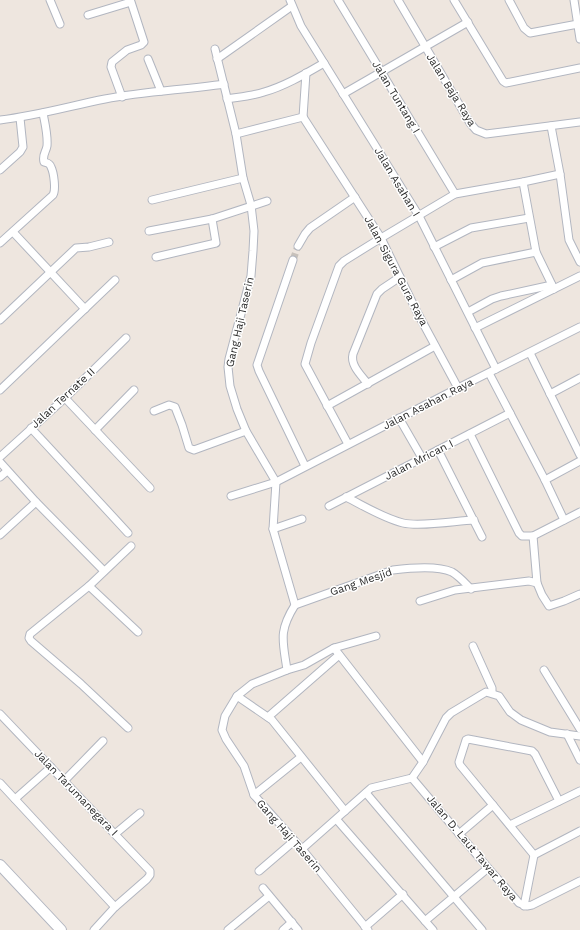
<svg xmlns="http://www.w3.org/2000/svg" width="580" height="930" font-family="'Work Sans',sans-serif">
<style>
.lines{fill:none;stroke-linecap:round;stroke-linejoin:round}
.street-tunnel{stroke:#c7c1bb;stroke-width:7;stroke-dasharray:7 3.5;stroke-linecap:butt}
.street-casing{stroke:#b2b6c0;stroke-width:9}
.secondary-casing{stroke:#b2b6c0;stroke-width:12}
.street{stroke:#fff;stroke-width:7}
.secondary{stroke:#fff;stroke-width:10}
.labels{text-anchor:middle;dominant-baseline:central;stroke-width:3;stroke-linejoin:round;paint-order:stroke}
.street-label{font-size:11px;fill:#2c2c2c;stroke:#fff}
</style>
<rect width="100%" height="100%" fill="#eee6df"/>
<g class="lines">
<polyline class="street-tunnel" points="293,260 298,246"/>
<defs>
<g id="street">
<polyline points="50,0 60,24"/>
<polyline points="290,0 301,26 419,216 496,369"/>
<polyline points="338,0 455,194"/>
<polyline points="398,0 470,123 476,130 486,134 580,122"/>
<polyline points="454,0 503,81 506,83 580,68"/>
<polyline points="509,0 524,28 530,33 578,24"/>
<polyline points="574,0 580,39"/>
<polyline points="88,15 131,2 144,42 141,45 127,50 112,62 111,67 122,97"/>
<path d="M215 49 236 134 243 178 251 205 254 231 253 251 251 276 229 359 228 367 230 386 237 409 246 431 276 482 273 529 295 605C278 632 283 641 287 670L252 684 237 696 225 716 222 730 226 739 244 766 254 795 302 849 368 930"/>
<polyline points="148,59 161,91"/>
<polyline points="217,59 292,6"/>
<polyline points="343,94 468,22"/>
<path d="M227 99C239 97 252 96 264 92 285 86 305 74 324 63"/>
<polyline points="303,117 381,238 417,312 458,388"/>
<polyline points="303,117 306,73"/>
<path d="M0 120C36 116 70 106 105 99 144 91 184 90 224 84"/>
<polyline points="551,126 560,174 569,240 580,262"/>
<polyline points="236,134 303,117"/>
<polyline points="0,170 20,152 23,147 20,118"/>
<polyline points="523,182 536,252 554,289"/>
<polyline points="152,200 243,178"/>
<polyline points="149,231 212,219 267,201"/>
<polyline points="13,232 85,309"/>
<path d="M0 243 53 195C56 190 54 173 51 167 50 163 47 163 44 162 42 155 46 152 47 146 48 135 45 124 43 113"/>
<polyline points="298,246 305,234 310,228 355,197"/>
<polyline points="434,247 471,228 529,218"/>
<polyline points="156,257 216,243 212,219"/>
<polyline points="293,260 257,365 259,371 305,466"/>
<polyline points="451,280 482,263 536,252"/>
<polyline points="468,312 492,299 501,296 552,285"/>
<polyline points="0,320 76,248 89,247 109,242"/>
<polyline points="475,328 580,276"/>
<polyline points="530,353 580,455"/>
<polyline points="489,373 545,480 564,520"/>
<path d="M368 384C361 375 350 365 353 354L377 294 382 289 400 277"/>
<polyline points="0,390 115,280"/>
<polyline points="550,394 580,378"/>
<polyline points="65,398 150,488"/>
<polyline points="327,406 435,346"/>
<polyline points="154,411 169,405 175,407 182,425 189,448 194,450 246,431"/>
<polyline points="399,418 422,458"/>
<polyline points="31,428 128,533"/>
<polyline points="95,430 134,390"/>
<polyline points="470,434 519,533 522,536 533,536 580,512"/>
<polyline points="348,444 305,364 311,343 339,266 344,261 381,238 455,194 523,182 560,174"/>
<polyline points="438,450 482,537"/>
<polyline points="0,457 65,398 126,338"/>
<polyline points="0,462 36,502 104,571"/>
<polyline points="0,477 7,471"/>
<polyline points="545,480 580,461"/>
<polyline points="231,496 276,482 458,388 580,327"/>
<path d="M346 497C364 506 383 518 403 523 420 527 455 521 474 520"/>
<polyline points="329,506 510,413"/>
<polyline points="273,529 302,519"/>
<polyline points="0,535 36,502"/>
<polyline points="131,546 89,586 138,632"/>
<polyline points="537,583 542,595 549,606 564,601 580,594"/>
<polyline points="89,586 30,634 29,638 31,641 81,684 128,728"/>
<polyline points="420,601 455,590 529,581 537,583 533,536"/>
<path d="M295 605 393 570C409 568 437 565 452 572 459 576 465 583 471 589"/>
<polyline points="473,646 492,688 492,693"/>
<polyline points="334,648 376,636"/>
<polyline points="287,670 304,665 334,648 423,762"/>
<polyline points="544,670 580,729"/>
<polyline points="237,696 272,720 345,811"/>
<polyline points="0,714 150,871 150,875 147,879 115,907 94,930"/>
<polyline points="268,717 339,655"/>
<polyline points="567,734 580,760"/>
<polyline points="412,778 488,868 519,903 527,906 532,905 580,881"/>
<polyline points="64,781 103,741"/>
<polyline points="0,783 115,907"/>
<polyline points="366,793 482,930"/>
<polyline points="254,795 301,757"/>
<polyline points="15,799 51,767"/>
<polyline points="559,801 535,754 532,751 468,739 466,740 459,762 460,765 534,855 580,831"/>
<polyline points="337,820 433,930"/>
<polyline points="510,825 580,791"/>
<polyline points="115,834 140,813"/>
<polyline points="459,834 493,805"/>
<polyline points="302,849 371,788 412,778 423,762 446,718 451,713 486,692 499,696 510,712 521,720 550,732 580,736"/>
<polyline points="259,871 294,841"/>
<polyline points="263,888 298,930"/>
<polyline points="524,906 534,855"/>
<polyline points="425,921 488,868"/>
<polyline points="365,927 403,894"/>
<polyline points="228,930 269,896"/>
<polyline points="283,930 292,922"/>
</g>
<polyline id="secondary" points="0,865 61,930"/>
</defs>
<use href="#street" class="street-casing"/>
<use href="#secondary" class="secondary-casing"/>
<use href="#street" class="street"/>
<use href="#secondary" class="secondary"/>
</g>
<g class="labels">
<g class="street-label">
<text transform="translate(451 90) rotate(58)">Jalan Baja Raya</text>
<text transform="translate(396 97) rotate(59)">Jalan Tuntang I</text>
<text transform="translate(397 182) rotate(59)">Jalan Asahan I</text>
<text transform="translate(396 271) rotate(62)">Jalan Sigura Gura Raya</text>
<text transform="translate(240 322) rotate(-77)">Gang Haji Taserin</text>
<text transform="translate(63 398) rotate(-43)">Jalan Ternate II</text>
<text transform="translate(428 404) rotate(-27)">Jalan Asahan Raya</text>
<text transform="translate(419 460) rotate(-27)">Jalan Mrican I</text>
<text transform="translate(361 582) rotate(-19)">Gang Mesjid</text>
<text transform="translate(76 793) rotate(46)">Jalan Tarumanegara I</text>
<text transform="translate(289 836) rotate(49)">Gang Haji Taserin</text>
<text transform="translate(472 848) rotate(50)">Jalan D. Laut Tawar Raya</text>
</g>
</g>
</svg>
